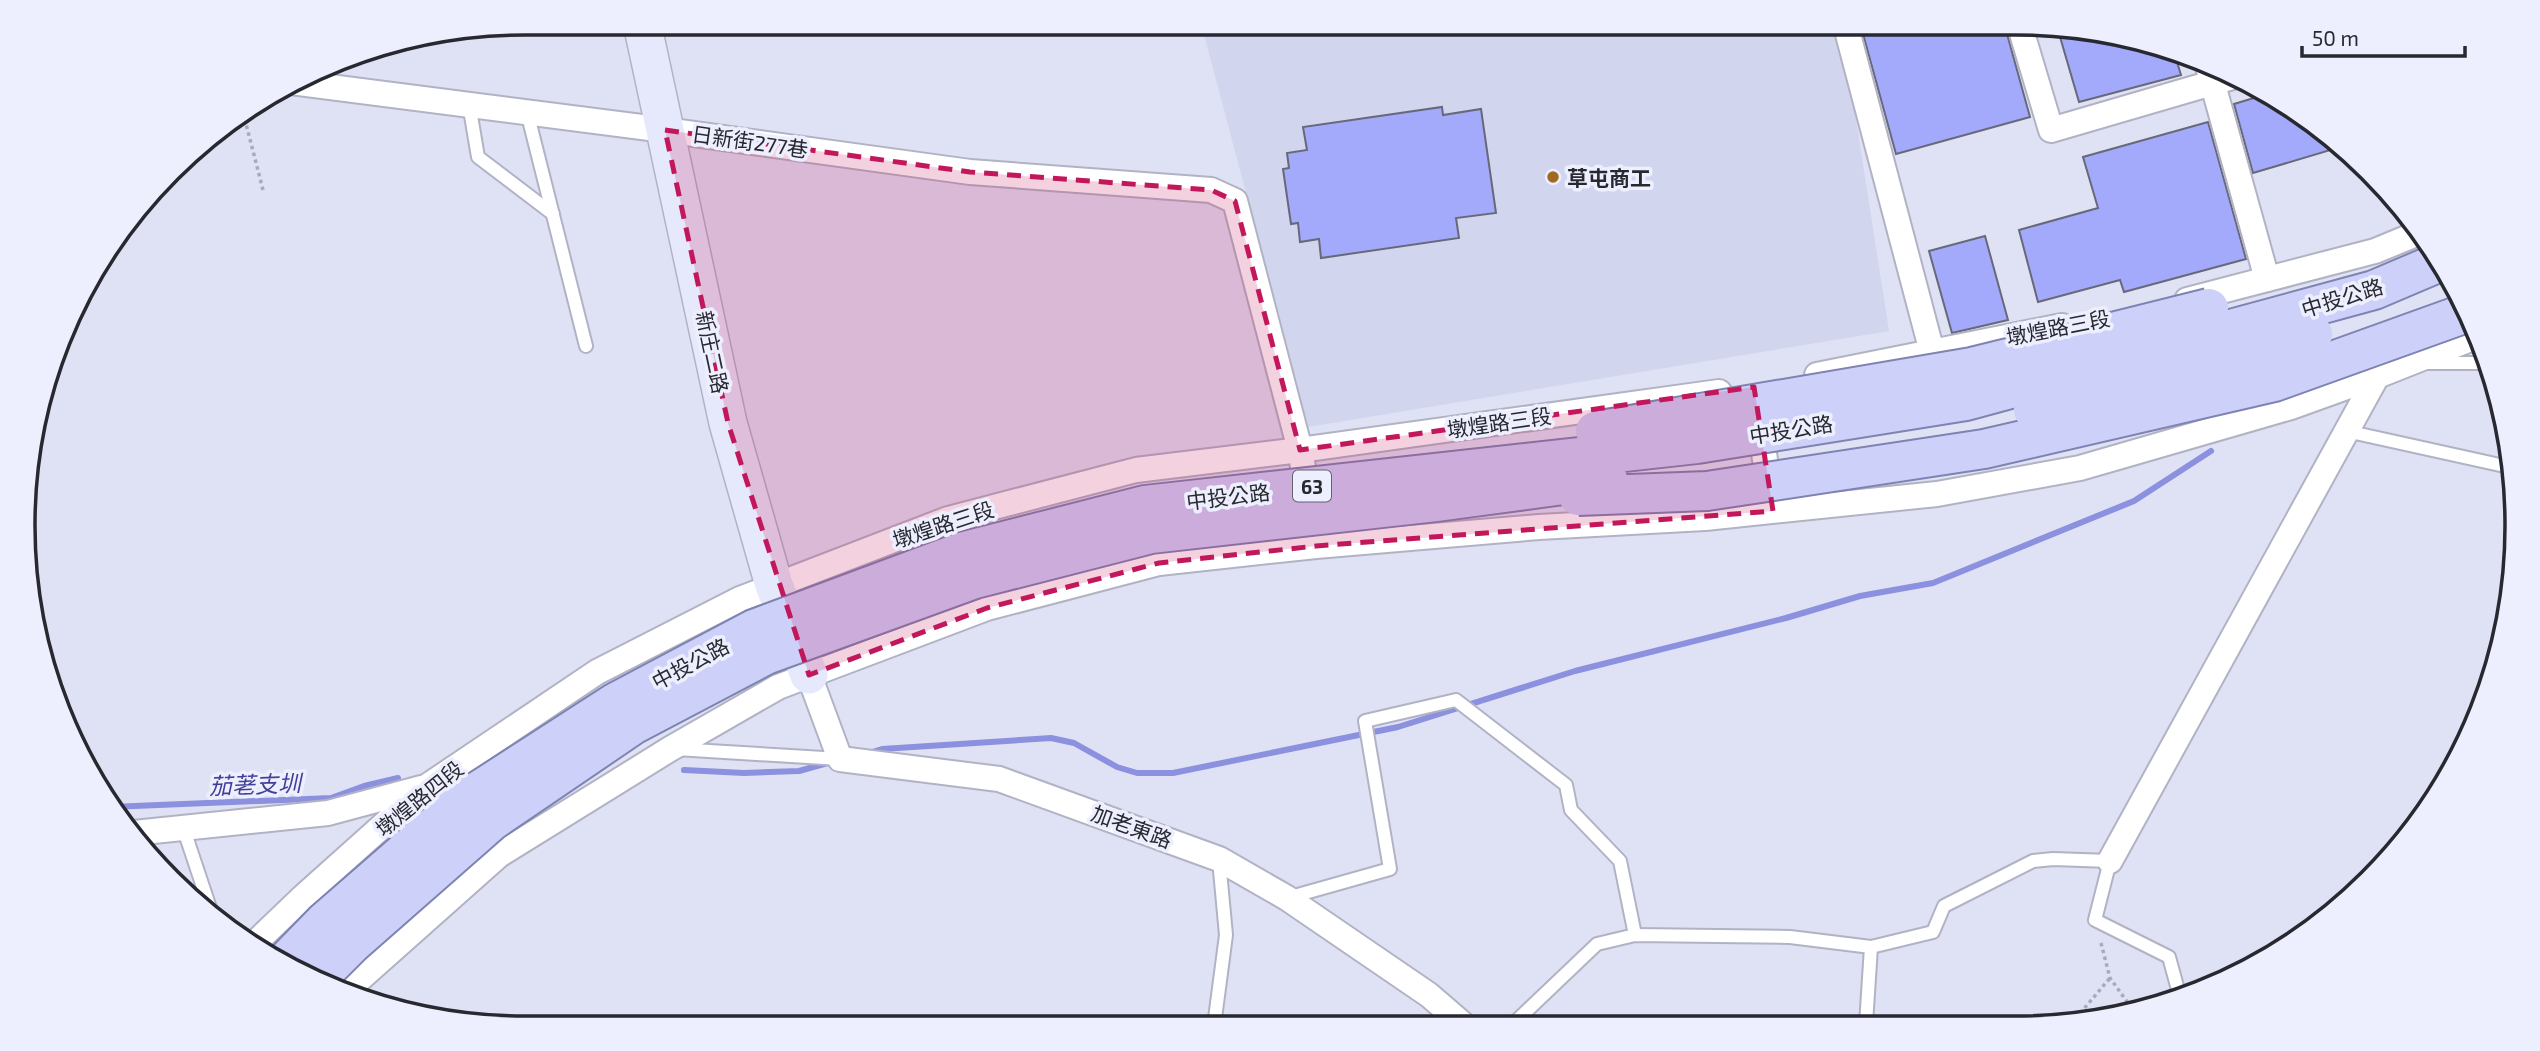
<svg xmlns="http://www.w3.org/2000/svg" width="2540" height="1051" font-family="'Exo 2','Noto Sans TC',sans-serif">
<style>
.built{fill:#d2d5ee}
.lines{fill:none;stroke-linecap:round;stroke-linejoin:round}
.stream{stroke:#8b91df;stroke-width:6}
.building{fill:#a3aafb;stroke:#676979;stroke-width:2}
.lane-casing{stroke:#b1b3c5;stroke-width:16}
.street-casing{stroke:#b1b3c5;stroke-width:28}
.secondary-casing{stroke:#b1b3c5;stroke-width:40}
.path{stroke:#a8aab9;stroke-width:3.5;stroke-dasharray:3.5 3.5;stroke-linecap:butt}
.lane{stroke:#fff;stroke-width:12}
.street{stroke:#fff;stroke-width:24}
.secondary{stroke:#e6e8fc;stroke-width:37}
.primary-bridge-casing{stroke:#7e83b1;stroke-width:42;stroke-linecap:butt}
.primary-bridge{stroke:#cdd1fa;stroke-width:38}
.marked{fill:#c2185b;fill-opacity:0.2;stroke:#c2185b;stroke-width:5;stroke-dasharray:14 9;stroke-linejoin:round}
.poi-dot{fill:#a06a23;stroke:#edeffe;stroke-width:2.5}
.labels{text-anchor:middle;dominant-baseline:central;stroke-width:7;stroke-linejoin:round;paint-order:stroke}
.shield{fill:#edeffe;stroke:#63646e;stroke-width:2}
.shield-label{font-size:19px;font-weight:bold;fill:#282930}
.street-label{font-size:21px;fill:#282930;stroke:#edeffe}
.poi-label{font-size:21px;font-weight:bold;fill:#282930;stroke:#edeffe;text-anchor:start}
.water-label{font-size:23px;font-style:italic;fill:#423f9b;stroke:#edeffe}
.rim{fill:none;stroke:#282930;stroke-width:3.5}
</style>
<rect width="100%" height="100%" fill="#dfe2f4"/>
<polygon class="built" points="1201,23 1841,23 1889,331 1308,427"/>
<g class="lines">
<g class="stream">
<polyline points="869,753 882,749 1051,738 1074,743 1117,767 1137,773 1173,773 1398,727 1575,671 1786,618 1860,596 1933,583 2134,501 2211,451"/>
<polyline points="684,770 744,773 799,771 831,762"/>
<polyline points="110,807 331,798 364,786 398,778"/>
</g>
</g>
<g class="building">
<polygon points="1860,23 2004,23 2030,117 1896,154"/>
<polygon points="2058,30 2173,49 2181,75 2079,102"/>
<polygon points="2270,93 2289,107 2344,146 2253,173 2234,104"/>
<polygon points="1442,107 1443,115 1481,109 1496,213 1456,218 1459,238 1321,258 1319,239 1300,242 1298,223 1291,224 1283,169 1289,168 1287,153 1307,150 1303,127"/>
<polygon points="2208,122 2246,259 2124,292 2120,280 2038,302 2019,230 2098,208 2083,157"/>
<polygon points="1985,236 2008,320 1952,333 1929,251"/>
</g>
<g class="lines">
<defs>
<g id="lane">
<polyline points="469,104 478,157 553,214"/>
<polyline points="527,112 586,346"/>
<polyline points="2428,363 2488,363"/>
<polyline points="2346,431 2500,465"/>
<polyline points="676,749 840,759"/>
<polyline points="183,827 213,917"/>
<polyline points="1287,898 1390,869 1365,721 1456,700 1566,785 1571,810 1620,861 1635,935"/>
<polyline points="1866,1024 1871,947"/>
<polyline points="1512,1025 1597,944 1635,935 1790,937 1871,947 1933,932 1944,906 2033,861 2053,859 2110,861 2095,920 2169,957 2180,997"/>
<polyline points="1214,1026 1226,935 1219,860"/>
</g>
<g id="street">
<polyline points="1845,23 1932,352"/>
<polyline points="2019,23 2051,130 2236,76"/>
<polyline points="2207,63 2267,279"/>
<polyline points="291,82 665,130 970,172 1211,190 1235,201 1300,450 1309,502"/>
<polyline points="2187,300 2375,251 2421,232"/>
<polyline points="1817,375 2062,326"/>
<polyline points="1759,419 1770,494"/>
<polyline points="809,675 840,759 999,779 1219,859 1287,898 1429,995 1465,1026"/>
<polyline points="134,833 328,813 421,788"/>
<polyline points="2110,861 2377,376"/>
<polyline points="255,943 303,897 426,787 597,672 740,599 948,519 1136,470 1300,450 1719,392"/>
<polyline points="345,992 499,855 670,749 778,687 987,608 1159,563 1316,546 1539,527 1705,518 1937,494 2080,468 2291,407 2377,376 2478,336"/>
</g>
<polyline id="secondary" points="642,23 728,423 774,585 809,675"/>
</defs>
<use href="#lane" class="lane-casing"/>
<use href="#street" class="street-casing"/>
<use href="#secondary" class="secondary-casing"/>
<g class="path">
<polyline points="243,112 263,190"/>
<polyline points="2101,943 2110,978 2133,1010"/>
<polyline points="2071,1024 2110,978"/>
</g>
<use href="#lane" class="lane"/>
<use href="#street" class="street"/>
<use href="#secondary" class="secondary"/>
<defs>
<g id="primary-bridge">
<polyline points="2033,410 2189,370 2313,334"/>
<polyline points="1595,431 1972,367 2209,308"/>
<polyline points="1578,496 1707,491 1984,449 2274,382 2469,312"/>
<polyline points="287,960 325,921 464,800 616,702 754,629 961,552 1145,505 1697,444 1966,401 2374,290 2440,262"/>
<polyline points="319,977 352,944 492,821 633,725 766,655 975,579 1151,534 1436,502 1608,479"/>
</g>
</defs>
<use href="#primary-bridge" class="primary-bridge-casing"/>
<use href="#primary-bridge" class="primary-bridge"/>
</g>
<path class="marked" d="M665 130 970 172 1211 190 1235 201 1300 450 1754 387 1773 511 1316 546 1159 563 987 608 809 675 728 423Z"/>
<circle class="poi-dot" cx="1553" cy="177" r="7"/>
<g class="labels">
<rect class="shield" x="1293" y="470.5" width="38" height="31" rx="5"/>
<g class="shield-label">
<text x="1312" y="486">63</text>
</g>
<g class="street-label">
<text transform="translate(750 141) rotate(8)">日新街277巷</text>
<text transform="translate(2342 297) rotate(-17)">中投公路</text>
<text transform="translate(2058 327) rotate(-11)">墩煌路三段</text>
<text transform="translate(713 352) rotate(78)">新庄二路</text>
<text transform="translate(1499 422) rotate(-8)">墩煌路三段</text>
<text transform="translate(1791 429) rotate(-9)">中投公路</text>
<text transform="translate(1228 496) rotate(-7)">中投公路</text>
<text transform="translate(943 524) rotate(-18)">墩煌路三段</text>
<text transform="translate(690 663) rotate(-28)">中投公路</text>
<text transform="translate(419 798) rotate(-39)">墩煌路四段</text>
<text transform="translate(1132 826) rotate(20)">加老東路</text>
</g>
<g class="poi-label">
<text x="1567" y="177">草屯商工</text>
</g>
<g class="water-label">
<text transform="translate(255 784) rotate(-2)">茄荖支圳</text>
</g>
</g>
<path d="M0 0H2540V1051H0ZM525 35H2015A490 490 0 0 1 2505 525V526A490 490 0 0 1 2015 1016H525A490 490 0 0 1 35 526V525A490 490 0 0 1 525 35Z" fill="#edeffe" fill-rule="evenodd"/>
<path class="rim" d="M525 35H2015A490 490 0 0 1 2505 525V526A490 490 0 0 1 2015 1016H525A490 490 0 0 1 35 526V525A490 490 0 0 1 525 35Z"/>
<path d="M2302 46v10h163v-10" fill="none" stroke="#282930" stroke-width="3.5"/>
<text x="2312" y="46" font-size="21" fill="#282930" stroke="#edeffe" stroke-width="5" paint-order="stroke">50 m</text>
</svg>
